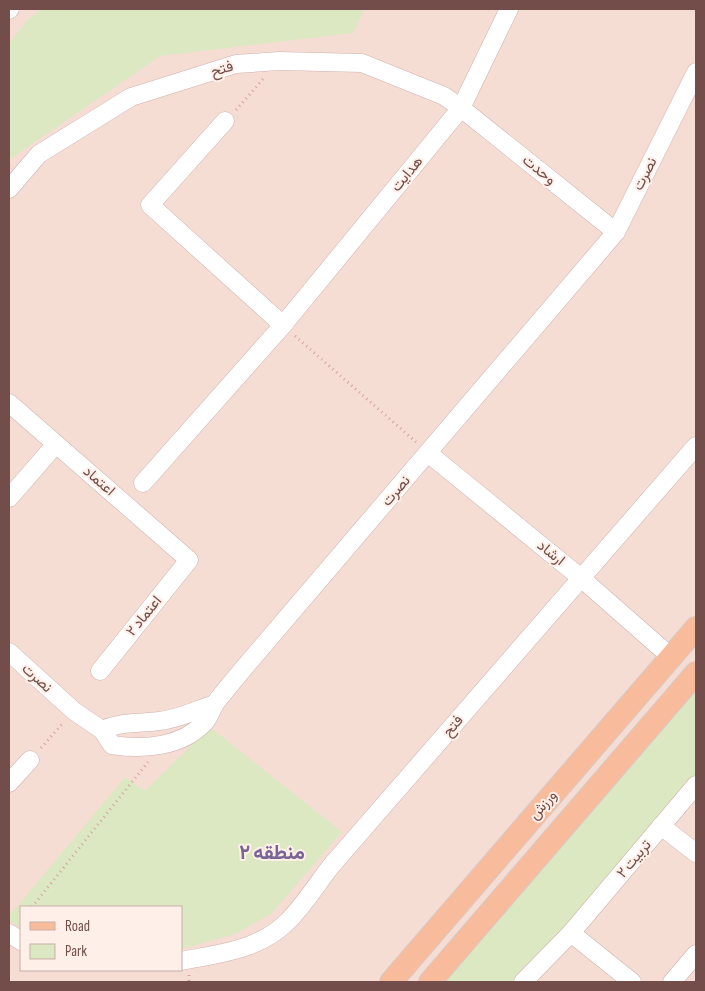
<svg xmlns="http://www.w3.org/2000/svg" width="705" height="991" font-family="'Sofia Sans Condensed',Vazirmatn,sans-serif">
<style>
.residential{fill:#f5ddd4;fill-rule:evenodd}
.green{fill:#dce8c2}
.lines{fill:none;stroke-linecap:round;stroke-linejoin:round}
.minor-casing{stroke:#ceb2ad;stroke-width:19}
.major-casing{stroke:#d5cac9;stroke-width:24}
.path{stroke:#d4a49f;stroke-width:3;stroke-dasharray:1 4;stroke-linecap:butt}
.minor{stroke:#fff;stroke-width:18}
.major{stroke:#f8bc9d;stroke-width:22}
.labels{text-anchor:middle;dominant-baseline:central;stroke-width:4;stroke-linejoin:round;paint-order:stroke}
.street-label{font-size:15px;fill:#724d4a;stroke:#fef0e8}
.district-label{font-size:20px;font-weight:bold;fill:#786595;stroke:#fef0e8}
</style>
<rect width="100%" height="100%" fill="#fbebe3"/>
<path class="residential" d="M9 9H696V982H9ZM21 907H181V970H21Z"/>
<g class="green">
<polygon points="42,9 365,9 353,33 160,56 9,160 9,44 28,19"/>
<polygon points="696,673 696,780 519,982 430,982"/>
<polygon points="210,727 342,832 271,914 235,934 181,949 181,907 21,907 21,927 9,921 9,916 125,777 145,791"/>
</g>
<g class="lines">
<defs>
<g id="minor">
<polyline points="9,10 10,9"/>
<polyline points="225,121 150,205 283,325"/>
<polyline points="9,189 39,154 131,97 236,64 279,61 362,63 444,96 461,108 616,232"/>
<polyline points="9,403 189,560 100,671"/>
<polyline points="428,453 581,578 671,657"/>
<polyline points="143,483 283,325 461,108 509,9"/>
<polyline points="9,498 56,444"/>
<path d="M9 652 74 711 102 730 112 745C144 750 182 747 205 722 210 716 212 708 216 702 229 686 242 670 255 655L616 232 696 72"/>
<path d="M102 730C122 721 138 724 159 721 179 719 196 710 215 704"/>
<polyline points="9,783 30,760"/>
<polyline points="661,826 696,853"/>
<polyline points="9,933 21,941"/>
<polyline points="571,933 632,982"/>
<path d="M181 961C218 954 260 950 288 921 304 905 317 884 331 866L696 446"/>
<polyline points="523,982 571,933 696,785"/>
<polyline points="672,982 696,954"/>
</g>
<g id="major">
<polyline points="391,982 696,628"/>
<polyline points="430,982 696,673"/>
</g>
</defs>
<use href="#minor" class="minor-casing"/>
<use href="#major" class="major-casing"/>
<g class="path">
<polyline points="236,110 263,79"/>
<polyline points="295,336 416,442"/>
<polyline points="41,748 63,723"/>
<polyline points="32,907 148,762"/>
<polyline points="189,975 189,982"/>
</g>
<use href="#minor" class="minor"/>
<use href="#major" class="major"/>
</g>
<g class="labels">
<g class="street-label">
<text transform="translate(222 69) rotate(-16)">فتح</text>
<text transform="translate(539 170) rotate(39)">وحدت</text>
<text transform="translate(407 174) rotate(-51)">هدایت</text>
<text transform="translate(645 174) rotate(-63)">نصرت</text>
<text transform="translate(99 481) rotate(41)">اعتماد</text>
<text transform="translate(396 491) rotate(-49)">نصرت</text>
<text transform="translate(551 553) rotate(39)">ارشاد</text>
<text transform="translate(144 616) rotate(-51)">اعتماد ۲</text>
<text transform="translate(37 678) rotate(42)">نصرت</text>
<text transform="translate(453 726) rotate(-49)">فتح</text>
<text transform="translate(543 805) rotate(-49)">ورزش</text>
<text transform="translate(634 859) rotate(-50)">تربیت ۲</text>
</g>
<g class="district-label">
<text x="272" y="853">منطقه ۲</text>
</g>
</g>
<rect width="705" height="991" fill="none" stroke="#724d4a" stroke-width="20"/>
<rect x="20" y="906" width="162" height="65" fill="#fef0e8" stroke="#c6afa9"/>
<rect x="30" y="922" width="25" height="8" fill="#f8bc9d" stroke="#c6afa9"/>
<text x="65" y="931" font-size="15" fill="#724d4a">Road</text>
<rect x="30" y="944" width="25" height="15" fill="#dce8c2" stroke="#c6afa9"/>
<text x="65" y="956" font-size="15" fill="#724d4a">Park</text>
</svg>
